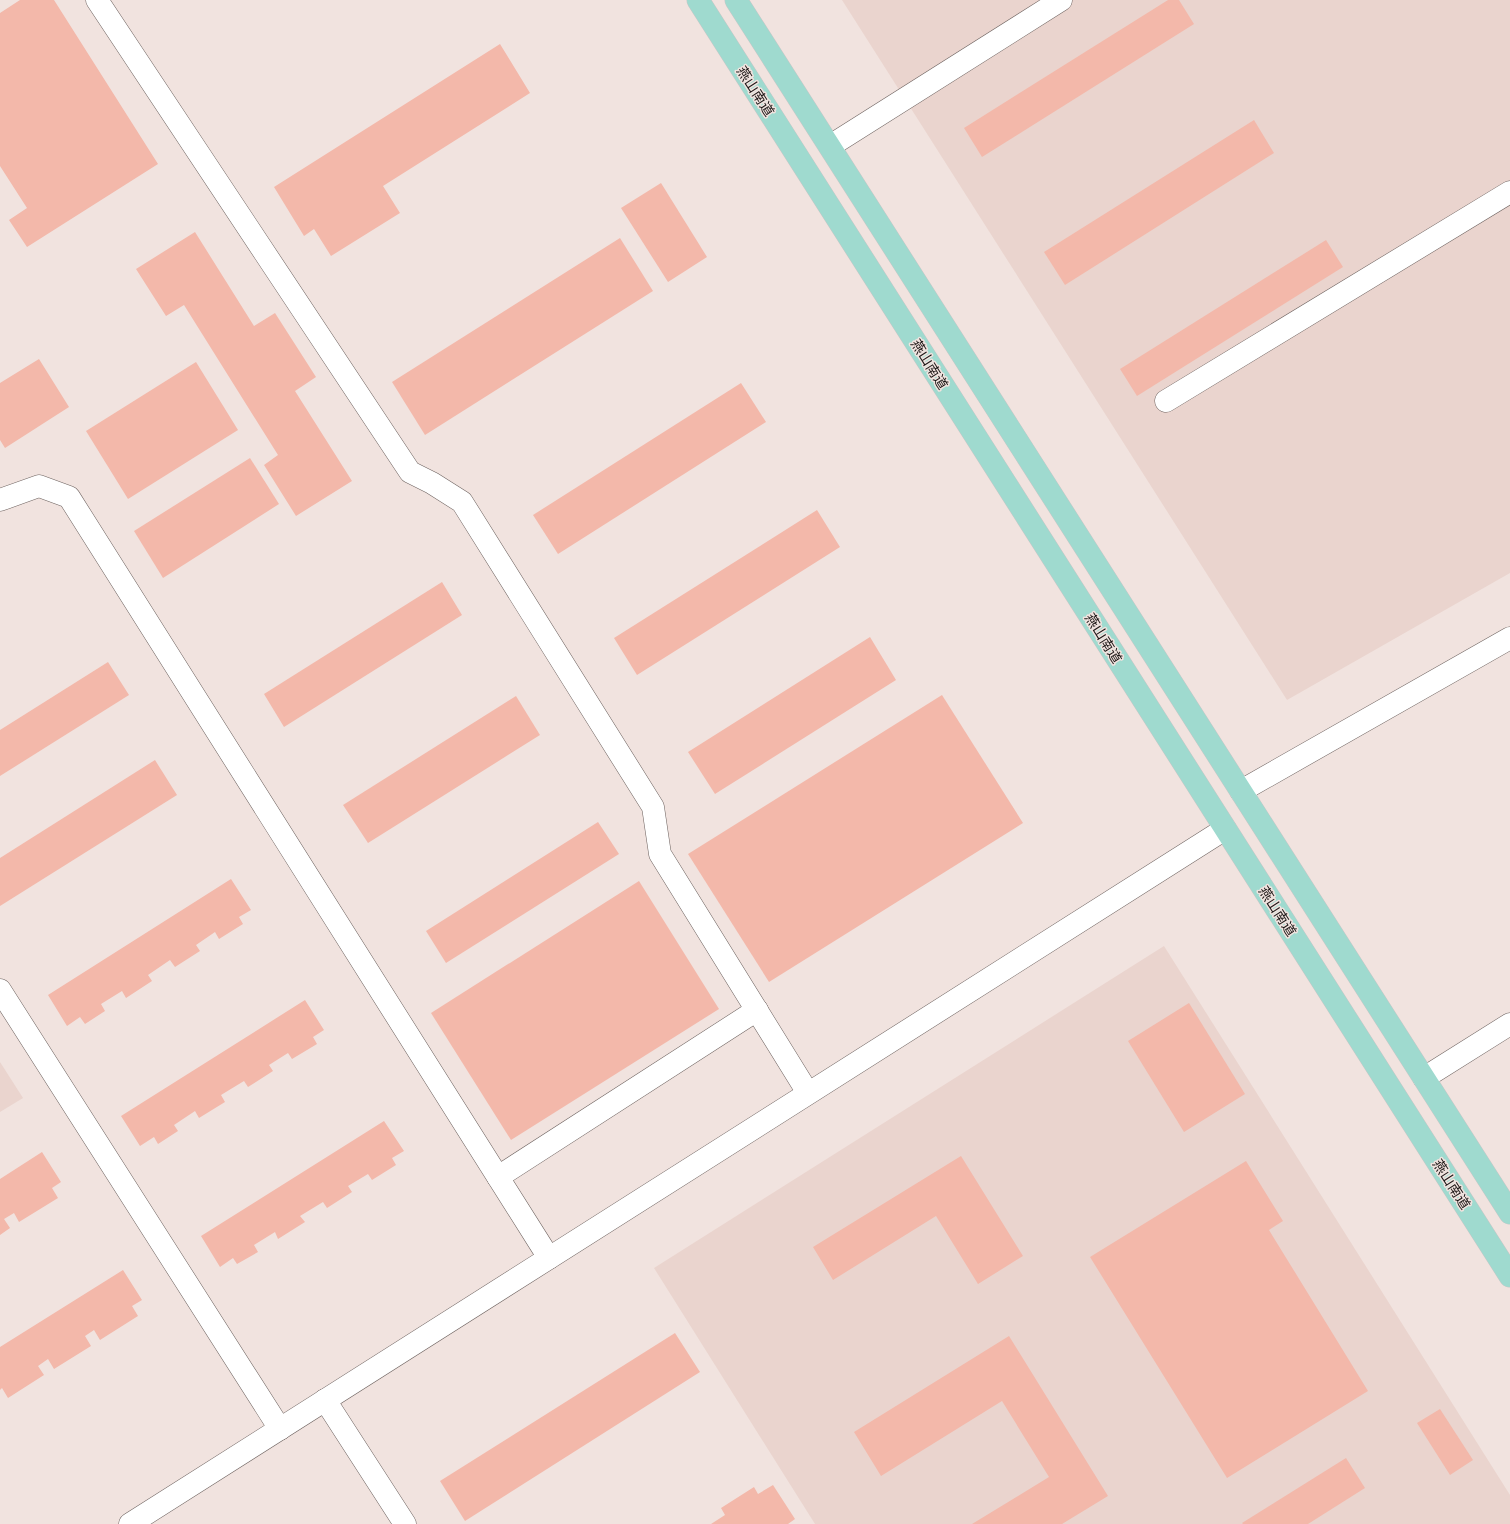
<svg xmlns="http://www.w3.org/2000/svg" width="1510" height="1524" font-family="Inter,'Noto Sans SC',sans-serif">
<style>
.built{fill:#ead4ce}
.building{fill:#f3b8aa}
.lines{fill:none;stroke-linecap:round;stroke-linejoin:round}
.minor-casing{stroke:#6e6360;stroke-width:23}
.major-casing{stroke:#c8c7c7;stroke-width:23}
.minor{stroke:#fff;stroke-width:22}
.major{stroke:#9fdacf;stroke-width:22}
.labels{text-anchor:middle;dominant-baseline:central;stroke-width:3;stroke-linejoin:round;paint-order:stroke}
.street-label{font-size:14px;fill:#1a1514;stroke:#f1e3df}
</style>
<rect width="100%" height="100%" fill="#f1e3df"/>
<g class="built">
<polygon points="842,0 1510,0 1510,573 1287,700"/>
<polygon points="1164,946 1510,1495 1510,1524 815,1524 654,1268"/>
<polygon points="0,1062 23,1098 0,1112"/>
</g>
<g class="building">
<polygon points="20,0 54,0 158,164 27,247 9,220 27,208 0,166 0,13"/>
<polygon points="1168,0 1179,0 1194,24 982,157 964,128"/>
<polygon points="500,44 530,93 383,186 400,213 331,256 314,229 304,236 274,187"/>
<polygon points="1254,120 1274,153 1065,285 1044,252"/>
<polygon points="661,183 707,257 668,282 621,208"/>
<polygon points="195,232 254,326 275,313 316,377 295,391 352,481 296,516 264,465 278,455 184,305 166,316 136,269"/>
<polygon points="620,238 653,291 425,435 392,382"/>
<polygon points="1326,240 1343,267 1137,396 1120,369"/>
<polygon points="39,359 69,407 5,448 0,440 0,383"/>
<polygon points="196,362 238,430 128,499 86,431"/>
<polygon points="741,383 766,422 558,554 533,515"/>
<polygon points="250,458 279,504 163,578 134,531"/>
<polygon points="817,510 840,547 637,675 614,638"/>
<polygon points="442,582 462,615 284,727 264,694"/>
<polygon points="870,637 896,680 715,794 688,752"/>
<polygon points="108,662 129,695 0,776 0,730"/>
<polygon points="942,695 1023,823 769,982 688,854"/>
<polygon points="516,696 540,735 368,843 343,805"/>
<polygon points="155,760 177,795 0,906 0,858"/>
<polygon points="598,822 619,854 446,963 426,931"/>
<polygon points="231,879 251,910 239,917 243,924 219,939 215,932 196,945 200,951 175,967 170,960 148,975 152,981 126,998 122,991 101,1004 105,1011 85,1024 80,1017 67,1026 48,995"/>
<polygon points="639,881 719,1009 511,1140 431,1013"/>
<polygon points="305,1000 324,1030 313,1037 317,1044 292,1059 288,1053 269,1065 273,1071 248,1087 244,1081 221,1095 225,1102 199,1118 195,1111 174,1125 178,1131 158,1144 154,1137 140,1146 121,1116"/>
<polygon points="1189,1003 1245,1094 1184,1132 1128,1041"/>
<polygon points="384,1121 404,1151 392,1158 396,1165 372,1180 368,1174 348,1186 352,1192 327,1208 323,1202 300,1216 305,1222 278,1239 275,1232 254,1245 258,1252 237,1264 233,1258 220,1267 201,1236"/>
<polygon points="42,1152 61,1182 52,1188 58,1198 19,1222 14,1213 4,1219 10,1228 0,1235 0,1179"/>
<polygon points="961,1156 1023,1256 978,1284 936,1216 833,1280 813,1247"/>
<polygon points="1246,1161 1283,1221 1269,1230 1368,1391 1227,1478 1090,1257"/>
<polygon points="123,1270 142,1300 132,1306 138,1316 100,1340 94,1330 85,1336 91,1346 54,1369 48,1359 38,1366 44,1375 8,1398 2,1388 0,1390 0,1347"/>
<polygon points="675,1333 700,1372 465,1521 440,1481"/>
<polygon points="1009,1336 1108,1496 1062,1524 972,1524 1049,1477 1002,1401 881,1476 854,1432"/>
<polygon points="1440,1409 1473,1460 1450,1475 1417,1423"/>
<polygon points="1346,1458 1365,1488 1308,1524 1243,1524 1242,1523"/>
<polygon points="773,1485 795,1519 788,1524 711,1524 725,1515 721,1508 754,1487 758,1494"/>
</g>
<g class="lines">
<defs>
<g id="minor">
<polyline points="97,0 410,472 432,483 462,502 653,807 660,854 808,1093"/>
<polyline points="830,146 1061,0"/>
<polyline points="1166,401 1510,192"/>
<polyline points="0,500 39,486 69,497 549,1258"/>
<polyline points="1241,791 1510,638"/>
<polyline points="0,990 280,1429"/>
<polyline points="1424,1078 1510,1024"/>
<polyline points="498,1177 757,1010"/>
<polyline points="325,1400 405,1524"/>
<polyline points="130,1524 1225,829"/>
</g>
<g id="major">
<polyline points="698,0 1510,1276"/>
<polyline points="736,0 1510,1213"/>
</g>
</defs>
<use href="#minor" class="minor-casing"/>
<use href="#major" class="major-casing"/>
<use href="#minor" class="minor"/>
<use href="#major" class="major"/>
</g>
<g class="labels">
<g class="street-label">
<text transform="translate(756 91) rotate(57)">燕山南道</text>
<text transform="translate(930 364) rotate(58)">燕山南道</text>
<text transform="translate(1104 638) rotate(58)">燕山南道</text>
<text transform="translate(1278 911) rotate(57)">燕山南道</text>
<text transform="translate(1452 1184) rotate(57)">燕山南道</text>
</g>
</g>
</svg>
